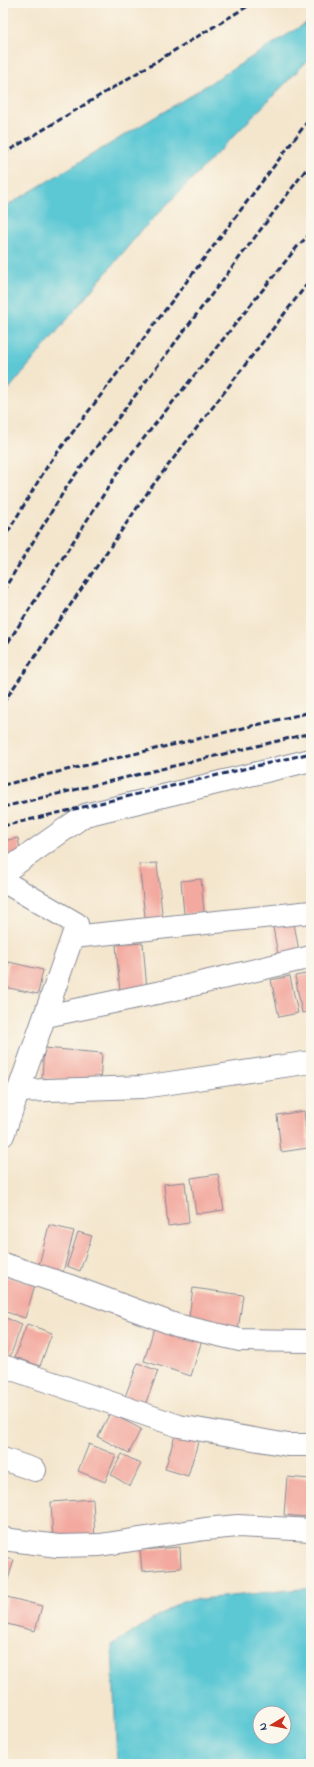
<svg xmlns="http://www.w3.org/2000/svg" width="314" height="1767" font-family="'Indie Flower',sans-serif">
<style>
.water{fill:#5cc8d4;stroke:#3c7c99;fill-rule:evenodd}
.building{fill:#f3a99f}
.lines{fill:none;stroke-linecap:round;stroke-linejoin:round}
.street-casing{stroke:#888a96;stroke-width:24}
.street{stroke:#fff;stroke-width:22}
.rail{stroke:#1b2f5e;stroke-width:3;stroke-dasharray:6 3;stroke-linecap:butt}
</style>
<rect width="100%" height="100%" fill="#fbf7ec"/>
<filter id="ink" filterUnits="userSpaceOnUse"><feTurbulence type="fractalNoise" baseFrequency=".025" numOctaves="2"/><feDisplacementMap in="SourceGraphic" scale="8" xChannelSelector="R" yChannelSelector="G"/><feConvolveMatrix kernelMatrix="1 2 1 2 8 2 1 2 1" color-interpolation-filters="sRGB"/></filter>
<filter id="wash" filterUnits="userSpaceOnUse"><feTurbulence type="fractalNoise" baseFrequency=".012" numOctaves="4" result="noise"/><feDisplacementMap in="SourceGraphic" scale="16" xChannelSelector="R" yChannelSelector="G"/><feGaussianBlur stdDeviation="0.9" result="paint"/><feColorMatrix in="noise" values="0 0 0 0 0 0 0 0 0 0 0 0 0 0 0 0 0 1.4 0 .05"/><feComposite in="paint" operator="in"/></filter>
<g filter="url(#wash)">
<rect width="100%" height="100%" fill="#f4e6cd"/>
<g class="water">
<polygon points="311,20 311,57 141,231 3,396 3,208 175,105"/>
<path d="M311 1588V1764L117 1763 112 1645 182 1601ZM260 1713H284V1737H260Z"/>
</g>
<g id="blocks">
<g class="building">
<polygon points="18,838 22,859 3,863 3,841"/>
<polygon points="157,863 163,923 146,925 139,864"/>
<polygon points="201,879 204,912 184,914 181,881"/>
<polygon points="294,923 299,951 278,955 273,927"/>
<polygon points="143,943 147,990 120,992 116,945"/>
<polygon points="9,962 43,970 38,994 4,987"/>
<polygon points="311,973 311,1011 302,1013 295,976"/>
<polygon points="290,976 298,1013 279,1017 271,980"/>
<polygon points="44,1048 102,1053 100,1083 42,1078"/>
<polygon points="304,1111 308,1148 281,1152 277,1115"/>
<polygon points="218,1174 224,1210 196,1214 191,1178"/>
<polygon points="185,1182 189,1223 168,1226 164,1184"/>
<polygon points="49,1225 74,1231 62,1276 38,1269"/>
<polygon points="78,1232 92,1236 80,1271 67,1266"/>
<polygon points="3,1276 35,1285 25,1318 3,1311"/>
<polygon points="193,1288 243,1295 238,1331 188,1324"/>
<polygon points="3,1317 22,1324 10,1357 3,1355"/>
<polygon points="27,1324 52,1333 40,1366 15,1357"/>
<polygon points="155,1325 202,1340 191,1376 144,1361"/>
<polygon points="138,1363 158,1371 144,1407 124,1399"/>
<polygon points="110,1413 141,1429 129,1453 98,1437"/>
<polygon points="176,1432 199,1439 188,1476 165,1469"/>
<polygon points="89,1444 116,1455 105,1482 78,1471"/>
<polygon points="122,1454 141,1464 130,1486 111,1475"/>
<polygon points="287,1477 310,1479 307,1517 284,1515"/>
<polygon points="93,1499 95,1539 53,1541 51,1502"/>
<polygon points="180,1547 181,1568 142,1571 140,1550"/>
<polygon points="3,1557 14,1560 3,1596"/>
<polygon points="7,1597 42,1606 35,1631 3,1623"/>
</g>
</g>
</g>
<g filter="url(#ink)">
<use href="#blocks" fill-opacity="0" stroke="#888a96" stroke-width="1"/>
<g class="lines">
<defs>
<g id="street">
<polyline points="3,873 85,815 311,760"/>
<polyline points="3,881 77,924 3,1135"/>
<polyline points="73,937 311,912"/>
<polyline points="46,1016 171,990 311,957"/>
<polyline points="18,1091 143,1087 311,1062"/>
<polyline points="3,1264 73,1287 176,1325 240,1340 311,1341"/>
<polyline points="3,1366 179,1426 288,1445 311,1445"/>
<polyline points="3,1459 35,1470"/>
<polyline points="3,1539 58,1546 100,1545 205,1529 238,1526 311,1530"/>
</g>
</defs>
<use href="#street" class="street-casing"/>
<use href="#street" class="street"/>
<g class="rail">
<polyline points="3,154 253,3"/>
<polyline points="3,540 48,465 311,117"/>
<polyline points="3,591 69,483 311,163"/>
<polyline points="3,650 124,463 297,247 311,233"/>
<polyline points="3,703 150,489 311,279"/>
<polyline points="3,785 311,712"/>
<polyline points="3,807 311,733"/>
<polyline points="3,826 311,753"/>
</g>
</g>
</g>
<rect width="314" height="1767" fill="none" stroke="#fbf7ec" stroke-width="16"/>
<g transform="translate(272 1725) rotate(260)"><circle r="19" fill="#fbf7ec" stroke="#a1a7b3"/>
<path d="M0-3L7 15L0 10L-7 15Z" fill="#c8321e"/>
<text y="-6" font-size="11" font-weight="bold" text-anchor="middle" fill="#1b2f5e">N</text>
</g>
</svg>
